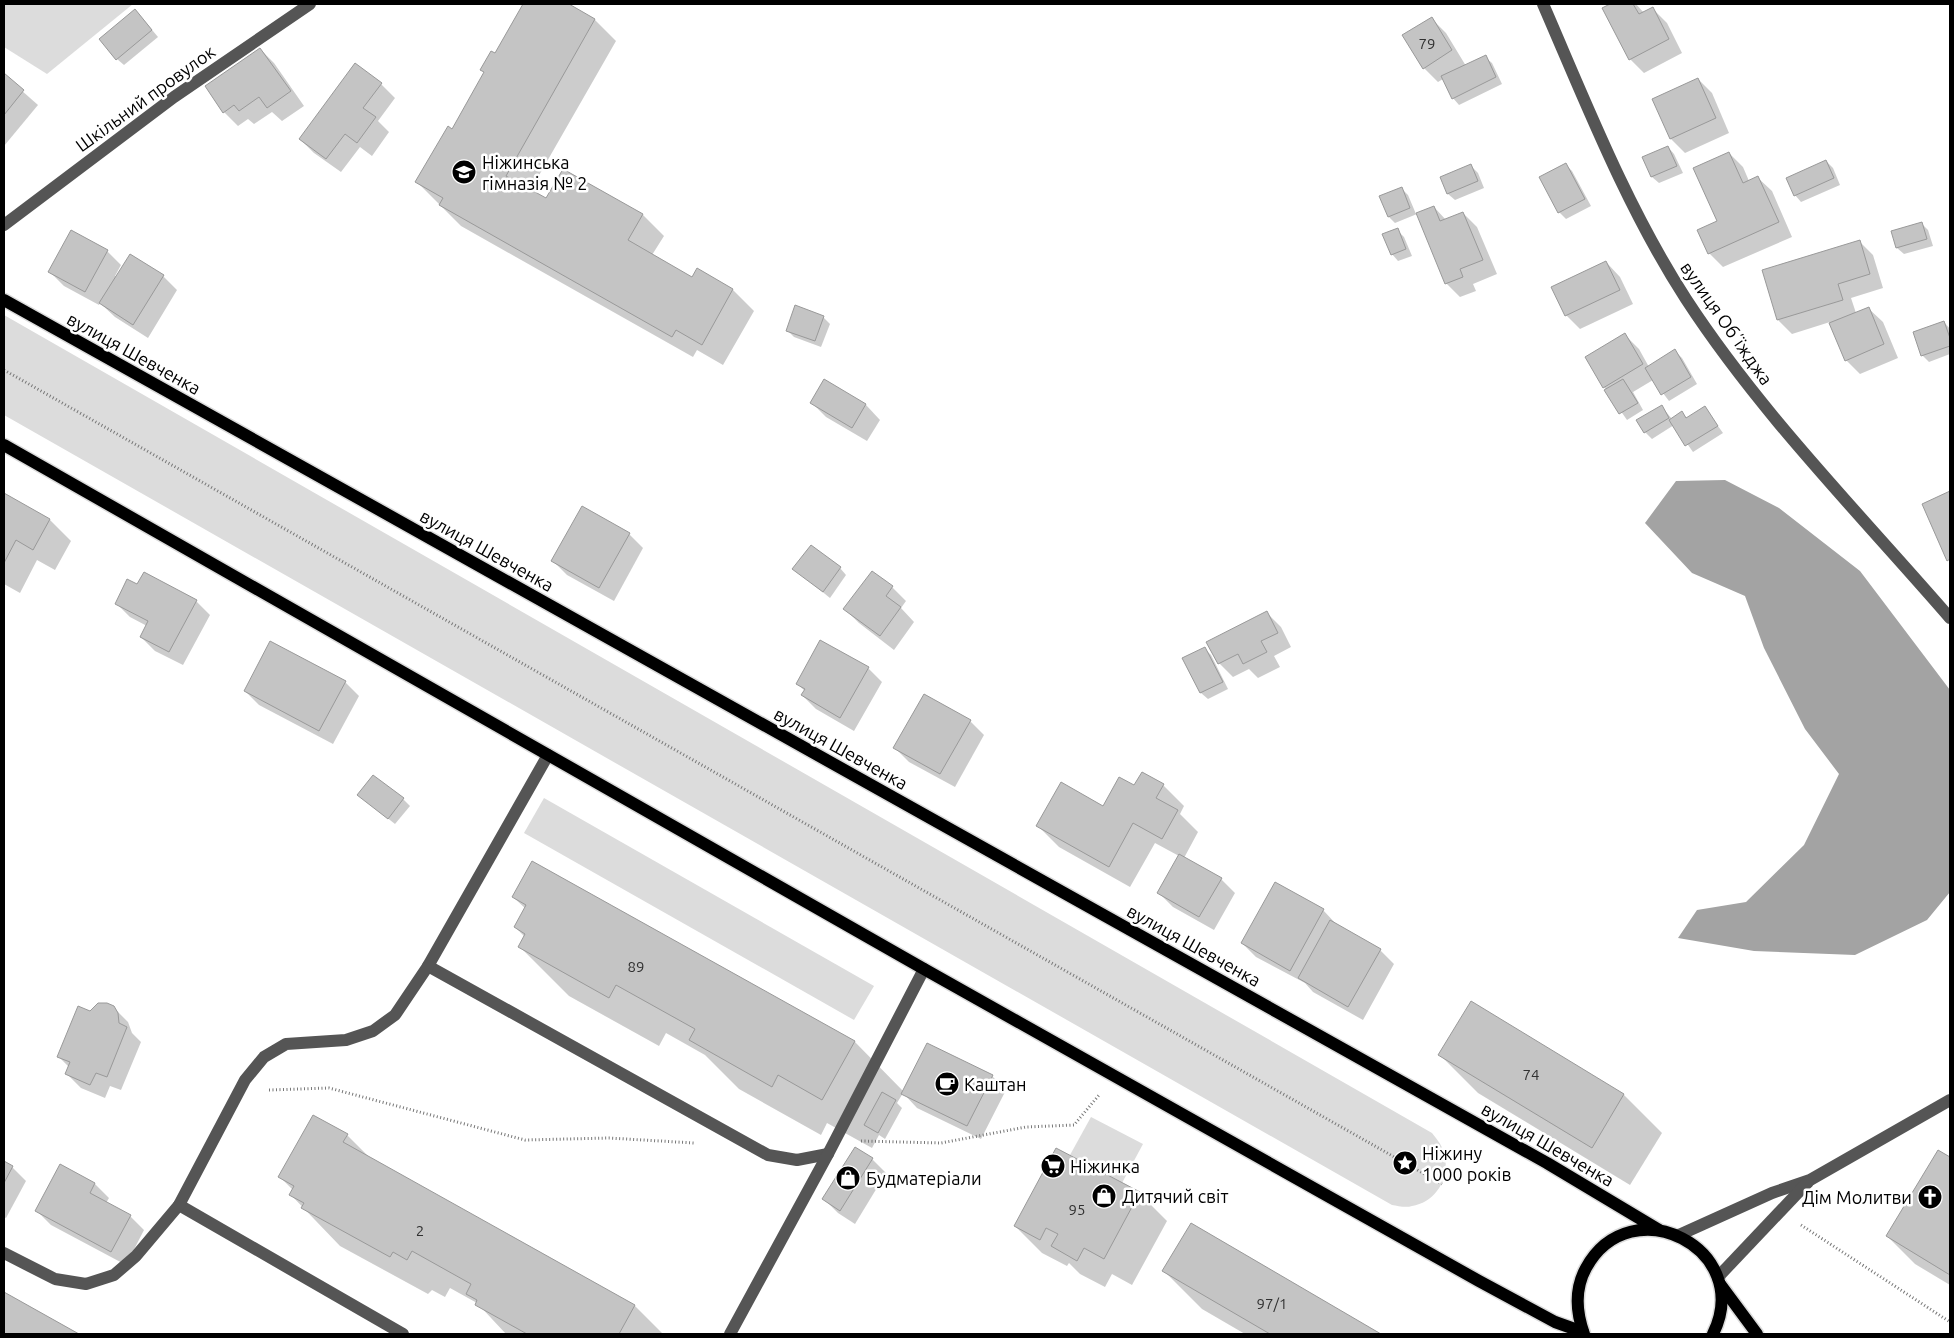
<svg xmlns="http://www.w3.org/2000/svg" width="1954" height="1338" font-family="Ubuntu,sans-serif">
<style>
.green{fill:#dcdcdc}
.water{fill:#a3a3a3}
.shadow{fill:#0003}
.building{fill:#c4c4c4;stroke:#999}
.lines{fill:none;stroke-linecap:round;stroke-linejoin:round}
.major-casing{stroke:#dbdbdb;stroke-width:15}
.path{stroke:#777;stroke-width:3;stroke-dasharray:1 2.5;stroke-linecap:butt}
.minor{stroke:#555;stroke-width:12}
.major{stroke:#000;stroke-width:12}
.labels{text-anchor:middle;dominant-baseline:central;stroke-width:5;stroke-linejoin:round;paint-order:stroke}
.number-label{font-size:15px;fill:#313131}
.street-label{font-size:18px;fill:#000;stroke:#fff}
.poi-label{font-size:18px;fill:#000;stroke:#fff;text-anchor:start}
</style>
<rect width="100%" height="100%" fill="#fff"/>
<g class="green">
<polygon points="4,4 133,4 47,74 4,47"/>
<path d="M4 315 1432 1133C1436 1138 1441 1144 1443 1150 1452 1174 1438 1202 1412 1206 1406 1208 1398 1206 1392 1205L4 415Z"/>
<polygon points="544,798 874,986 854,1020 524,833"/>
<polygon points="1091,1117 1143,1144 1122,1183 1070,1155"/>
</g>
<polygon class="water" points="1725,480 1779,508 1860,571 1950,690 1950,892 1927,920 1855,955 1754,951 1678,938 1697,910 1746,902 1804,845 1839,774 1805,729 1764,648 1745,596 1692,573 1645,523 1676,481"/>
<g class="shadow">
<polygon points="525,4 566,4 595,20 616,41 530,191 546,200 563,170 643,215 664,236 652,255 693,278 698,270 733,290 754,311 723,365 697,350 693,357 461,226 417,182 452,130"/>
<polygon points="1613,4 1636,4 1644,13 1653,9 1667,23 1682,53 1644,73 1630,59 1604,8"/>
<polygon points="142,18 158,37 124,65 117,59"/>
<polygon points="1432,19 1446,33 1466,66 1485,57 1492,63 1502,84 1459,105 1453,98 1443,79 1438,82 1424,68"/>
<polygon points="260,49 274,63 304,106 282,121 272,112 254,124 248,119 238,126 224,112"/>
<polygon points="4,75 38,105 4,146"/>
<polygon points="1698,79 1712,93 1729,133 1685,153 1671,139 1654,100"/>
<polygon points="381,84 395,98 378,121 389,132 372,156 360,147 341,172 314,153 300,139"/>
<polygon points="1668,147 1674,154 1683,173 1659,183 1652,177 1643,158"/>
<polygon points="1729,153 1743,167 1749,181 1757,177 1772,191 1792,237 1723,267 1709,253 1718,222"/>
<polygon points="1826,161 1833,168 1840,185 1801,202 1795,195"/>
<polygon points="1566,165 1572,171 1591,206 1566,219 1559,212"/>
<polygon points="1471,166 1478,173 1484,188 1455,200 1448,194 1441,178"/>
<polygon points="1401,188 1408,195 1416,214 1434,207 1446,220 1463,213 1477,227 1497,274 1473,284 1476,291 1460,297 1446,283 1417,214 1395,223 1389,217"/>
<polygon points="1921,223 1928,230 1933,246 1904,254 1897,248 1893,232"/>
<polygon points="1397,230 1404,237 1412,256 1398,261 1392,254"/>
<polygon points="1859,241 1873,255 1883,288 1851,298 1856,313 1868,308 1883,322 1898,358 1860,374 1846,360 1830,322 1792,334 1778,320 1763,271"/>
<polygon points="107,251 121,265 115,276 117,277 163,276 177,290 148,338 115,317 100,303 99,305 64,286 50,272"/>
<polygon points="1606,262 1620,277 1633,304 1580,329 1566,315"/>
<polygon points="823,317 830,324 821,347 794,337 787,330"/>
<polygon points="1944,322 1950,329 1950,354 1929,362 1922,355"/>
<polygon points="1625,335 1639,349 1649,367 1675,351 1682,358 1697,384 1669,401 1653,380 1633,392 1643,410 1627,420 1604,387"/>
<polygon points="825,381 866,405 880,420 867,441 826,417 812,403"/>
<polygon points="1662,407 1672,419 1682,413 1688,419 1705,408 1723,433 1693,452 1674,425 1652,439 1645,432"/>
<polygon points="1950,492 1950,562 1923,505"/>
<polygon points="4,494 50,520 71,541 55,570 37,560 20,593 4,584"/>
<polygon points="629,534 643,548 614,601 567,575 553,561"/>
<polygon points="840,568 846,575 830,598 794,569"/>
<polygon points="138,586 196,601 210,615 183,665 155,651 141,637 147,626 130,617 116,603"/>
<polygon points="892,587 906,601 901,608 914,622 894,650 859,623 845,609"/>
<polygon points="1267,613 1281,627 1291,647 1274,656 1280,667 1258,678 1249,669 1233,677 1219,663"/>
<polygon points="1204,648 1211,655 1228,689 1208,699 1201,693 1184,659"/>
<polygon points="868,668 882,682 854,731 816,709 802,695 805,691 797,684"/>
<polygon points="345,682 359,696 333,744 259,705 245,691"/>
<polygon points="970,721 984,735 955,787 909,762 895,748"/>
<polygon points="1163,785 1184,806 1180,814 1198,832 1184,858 1221,879 1235,893 1214,930 1173,907 1159,893 1179,856 1155,843 1130,887 1059,847 1038,826 1103,808 1134,787"/>
<polygon points="358,795 403,799 410,806 395,824"/>
<polygon points="533,863 855,1042 904,1092 992,1076 1006,1090 981,1139 917,1108 903,1093 897,1103 902,1108 885,1139 879,1135 872,1148 827,1123 821,1135 739,1089 705,1055 666,1033 659,1046 569,996 520,947 525,937 515,927 526,909 513,897"/>
<polygon points="1276,883 1323,910 1337,925 1380,950 1394,964 1363,1020 1313,992 1305,983 1256,957 1242,943"/>
<polygon points="1471,1003 1624,1095 1662,1133 1630,1185 1478,1093 1440,1055"/>
<polygon points="113,1007 128,1022 132,1033 141,1042 121,1090 110,1086 105,1098 81,1088 67,1074 69,1067 59,1057 90,1013"/>
<polygon points="347,1135 372,1160 635,1306 663,1334 506,1334 477,1303 450,1288 445,1297 432,1290 428,1294 340,1246 291,1195 293,1190 280,1177"/>
<polygon points="1939,1152 1950,1158 1950,1285 1915,1264 1887,1236"/>
<polygon points="872,1159 886,1173 855,1224 838,1213 824,1199"/>
<polygon points="4,1163 12,1167 26,1181 6,1218 4,1217"/>
<polygon points="95,1184 109,1198 106,1203 130,1216 144,1230 126,1265 51,1225 37,1211"/>
<polygon points="1139,1193 1167,1221 1132,1285 1112,1274 1105,1287 1080,1274 1069,1263 1067,1266 1042,1253 1015,1226"/>
<polygon points="1191,1224 1379,1334 1245,1334 1202,1309 1164,1271"/>
<polygon points="4,1293 77,1334 4,1334"/>
</g>
<g class="building">
<polygon points="523,4 569,4 595,19 506,176 546,198 563,169 643,214 628,240 692,277 697,268 733,289 702,345 676,330 672,337 439,205 443,198 415,182 448,126 452,129 484,72 480,70 491,51 495,53"/>
<polygon points="1610,4 1633,4 1639,14 1653,7 1669,39 1629,60 1602,8"/>
<polygon points="135,9 152,30 116,60 99,39"/>
<polygon points="1432,17 1452,50 1423,69 1402,35"/>
<polygon points="260,48 291,91 267,108 259,97 239,111 234,105 223,113 205,86"/>
<polygon points="1486,55 1496,77 1452,99 1441,76"/>
<polygon points="355,63 382,83 363,108 376,117 357,143 345,134 326,159 299,139"/>
<polygon points="4,73 24,90 4,115"/>
<polygon points="1698,78 1716,118 1670,139 1652,99"/>
<polygon points="1668,146 1677,166 1651,177 1642,157"/>
<polygon points="1729,152 1743,183 1758,176 1779,222 1708,254 1697,230 1717,221 1693,168"/>
<polygon points="1826,160 1834,178 1794,196 1786,178"/>
<polygon points="1566,163 1585,199 1558,213 1539,177"/>
<polygon points="1471,164 1478,181 1447,194 1440,177"/>
<polygon points="1402,187 1410,208 1388,217 1379,196"/>
<polygon points="1434,206 1440,221 1463,212 1483,260 1460,269 1463,277 1445,284 1416,213"/>
<polygon points="1922,222 1927,239 1896,248 1891,231"/>
<polygon points="1398,228 1406,249 1391,255 1382,234"/>
<polygon points="71,230 108,250 85,292 48,272"/>
<polygon points="1860,240 1870,274 1838,284 1843,300 1777,320 1762,270"/>
<polygon points="130,254 164,275 133,325 99,303"/>
<polygon points="1606,261 1620,290 1565,316 1551,287"/>
<polygon points="795,305 824,316 815,341 786,331"/>
<polygon points="1869,307 1884,344 1845,361 1829,323"/>
<polygon points="1944,321 1950,338 1950,346 1921,356 1913,332"/>
<polygon points="1625,333 1643,364 1603,388 1585,357"/>
<polygon points="1675,349 1691,377 1661,395 1645,368"/>
<polygon points="824,379 866,404 852,428 810,403"/>
<polygon points="1623,379 1638,403 1619,414 1604,390"/>
<polygon points="1662,405 1669,418 1644,433 1636,420"/>
<polygon points="1705,406 1718,426 1685,446 1669,420 1682,411 1686,418"/>
<polygon points="1950,491 1950,559 1947,561 1922,504"/>
<polygon points="4,493 50,519 33,550 16,540 4,563"/>
<polygon points="582,506 630,533 599,588 551,561"/>
<polygon points="811,545 841,567 823,592 792,569"/>
<polygon points="872,571 893,586 886,596 901,607 880,636 843,609"/>
<polygon points="144,572 197,600 169,652 140,637 148,621 115,604 127,579 137,584"/>
<polygon points="1267,611 1278,633 1261,641 1267,652 1243,664 1238,654 1218,664 1206,642"/>
<polygon points="820,640 869,667 840,718 801,695 805,689 796,684"/>
<polygon points="270,641 346,681 319,731 244,691"/>
<polygon points="1205,647 1223,682 1200,693 1182,658"/>
<polygon points="924,694 971,720 940,774 893,748"/>
<polygon points="1142,772 1164,784 1156,798 1178,810 1162,839 1133,823 1109,867 1036,826 1061,782 1103,806 1119,777 1134,785"/>
<polygon points="373,775 404,798 388,819 357,795"/>
<polygon points="1179,854 1222,878 1199,917 1157,893"/>
<polygon points="532,861 855,1041 822,1100 778,1075 772,1087 689,1040 695,1029 616,985 609,998 518,947 525,934 514,927 526,905 512,897"/>
<polygon points="1275,882 1324,909 1290,971 1241,943"/>
<polygon points="1330,920 1381,949 1348,1007 1298,978"/>
<polygon points="1471,1001 1624,1094 1592,1148 1438,1055"/>
<polygon points="98,1003 107,1003 114,1006 118,1013 119,1023 127,1027 107,1077 96,1073 90,1085 65,1074 70,1062 57,1057 78,1006 90,1011"/>
<polygon points="927,1043 993,1075 967,1126 901,1094"/>
<polygon points="882,1092 896,1100 878,1133 864,1125"/>
<polygon points="313,1115 348,1134 343,1142 635,1305 619,1334 527,1334 475,1305 477,1300 466,1294 471,1284 412,1251 407,1260 393,1252 390,1257 301,1208 304,1203 289,1195 294,1186 278,1177"/>
<polygon points="855,1147 873,1158 840,1211 822,1199"/>
<polygon points="1056,1148 1140,1192 1104,1259 1084,1248 1077,1261 1051,1246 1058,1234 1046,1228 1040,1240 1014,1226"/>
<polygon points="1938,1150 1950,1157 1950,1275 1886,1236"/>
<polygon points="4,1161 13,1166 4,1183"/>
<polygon points="60,1164 95,1183 90,1193 131,1215 111,1252 35,1211"/>
<polygon points="1191,1223 1381,1334 1270,1334 1162,1271"/>
<polygon points="4,1292 79,1334 4,1334"/>
</g>
<g class="lines">
<defs>
<g id="major">
<polyline points="4,300 1547,1163 1659,1230"/>
<polyline points="4,445 924,969 1479,1281 1555,1322 1583,1332"/>
<polyline points="1720,1284 1757,1334"/>
<path d="M1584 1334C1576 1312 1574 1290 1586 1268 1631 1186 1755 1249 1713 1334"/>
</g>
</defs>
<use href="#major" class="major-casing"/>
<g class="path">
<polyline points="4,370 1442,1184"/>
<polyline points="269,1090 329,1088 525,1140 609,1138 694,1143"/>
<polyline points="861,1141 941,1143 1026,1127 1074,1125 1099,1095"/>
<polyline points="1801,1225 1950,1322"/>
</g>
<g class="minor">
<path d="M1543 4C1586 103 1627 208 1686 299 1761 414 1860 514 1950 618"/>
<polyline points="4,225 174,97 310,4"/>
<polyline points="428,966 768,1155 797,1160 828,1154"/>
<polyline points="179,1205 403,1334"/>
<polyline points="1679,1235 1772,1193 1810,1180 1950,1100"/>
<polyline points="4,1253 55,1279 86,1284 114,1275 136,1256 179,1205 245,1080 264,1057 286,1044 346,1040 373,1031 395,1015 428,966 548,755"/>
<polyline points="1718,1277 1808,1182"/>
<polyline points="730,1334 828,1154 924,969"/>
</g>
<use href="#major" class="major"/>
</g>
<defs>
<symbol id="school-disc" viewBox="-11 -11 22 22"><circle r="9.5" fill="#000" stroke="#fff"/><path d="M0-5L7-2L0 1L-7-2ZM-4 1L0 2.5L4 1V4Q0 6-4 4Z" fill="#fff"/></symbol>
<symbol id="cafe-disc" viewBox="-11 -11 22 22"><circle r="9.5" fill="#000" stroke="#fff"/><path d="M-5.5-4.5H6V0H3Q3 3.5 0 3.5H-2.5Q-5.5 3.5-5.5 0ZM3-3.2v2h1.7v-2ZM-6 4.5H4V6H-6Z" fill="#fff"/></symbol>
<symbol id="sight-disc" viewBox="-11 -11 22 22"><circle r="9.5" fill="#000" stroke="#fff"/><path d="M0-6L1.8-2.2L6-1.7L2.9 1.2L3.7 5.4L0 3.3L-3.7 5.4L-2.9 1.2L-6-1.7L-1.8-2.2Z" fill="#fff"/></symbol>
<symbol id="supermarket-disc" viewBox="-11 -11 22 22"><circle r="9.5" fill="#000" stroke="#fff"/><path d="M-6-5.5h2.5l.6 2H6L4.5 2H-2.5L-4.4-4H-6ZM-1.5 3.2a1.3 1.3 0 1 0 .1 0ZM3 3.2a1.3 1.3 0 1 0 .1 0Z" fill="#fff"/></symbol>
<symbol id="shop-disc" viewBox="-11 -11 22 22"><circle r="9.5" fill="#000" stroke="#fff"/><path d="M-5-2.5h2.3a2.7 3.5 0 0 1 5.4 0H5L5.5 6h-11ZM-1.5-2.5h3a1.5 2.3 0 0 0-3 0Z" fill="#fff"/></symbol>
<symbol id="church-disc" viewBox="-11 -11 22 22"><circle r="9.5" fill="#000" stroke="#fff"/><path d="M-1.2-6h2.4v3.5h3.3v2.4h-3.3V6h-2.4V-.1h-3.3v-2.4h3.3Z" fill="#fff"/></symbol>
</defs>
<g fill-rule="evenodd">
<use href="#school-disc" x="450" y="158" width="28" height="28"/>
<use href="#cafe-disc" x="933" y="1070" width="28" height="28"/>
<use href="#sight-disc" x="1391" y="1149" width="28" height="28"/>
<use href="#supermarket-disc" x="1039" y="1152" width="28" height="28"/>
<use href="#shop-disc" x="834" y="1164" width="28" height="28"/>
<use href="#shop-disc" x="1090" y="1182" width="28" height="28"/>
<use href="#church-disc" x="1916" y="1183" width="28" height="28"/>
</g>
<g class="labels">
<g class="number-label">
<text x="1427" y="43">79</text>
<text x="636" y="966">89</text>
<text x="1531" y="1074">74</text>
<text x="1077" y="1209">95</text>
<text x="420" y="1230">2</text>
<text x="1272" y="1303">97/1</text>
</g>
<g class="street-label">
<text transform="translate(145 98) rotate(-36)">Шкільний провулок</text>
<text transform="translate(1727 323) rotate(55)">вулиця Обʼїжджа</text>
<text transform="translate(134 353) rotate(29)">вулиця Шевченка</text>
<text transform="translate(487 550) rotate(29)">вулиця Шевченка</text>
<text transform="translate(841 748) rotate(29)">вулиця Шевченка</text>
<text transform="translate(1194 945) rotate(29)">вулиця Шевченка</text>
<text transform="translate(1548 1144) rotate(30)">вулиця Шевченка</text>
</g>
<g class="poi-label">
<text x="482" y="162">Ніжинська<tspan x="482" dy="21">гімназія № 2</tspan></text>
<text x="964" y="1084">Каштан</text>
<text x="1422" y="1153">Ніжину<tspan x="1422" dy="21">1000 років</tspan></text>
<text x="1070" y="1166">Ніжинка</text>
<text x="866" y="1178">Будматеріали</text>
<text x="1122" y="1196">Дитячий світ</text>
<text x="1912" y="1197" text-anchor="end">Дім Молитви</text>
</g>
</g>
<rect width="1954" height="1338" fill="none" stroke="#000000" stroke-width="10"/>
</svg>
